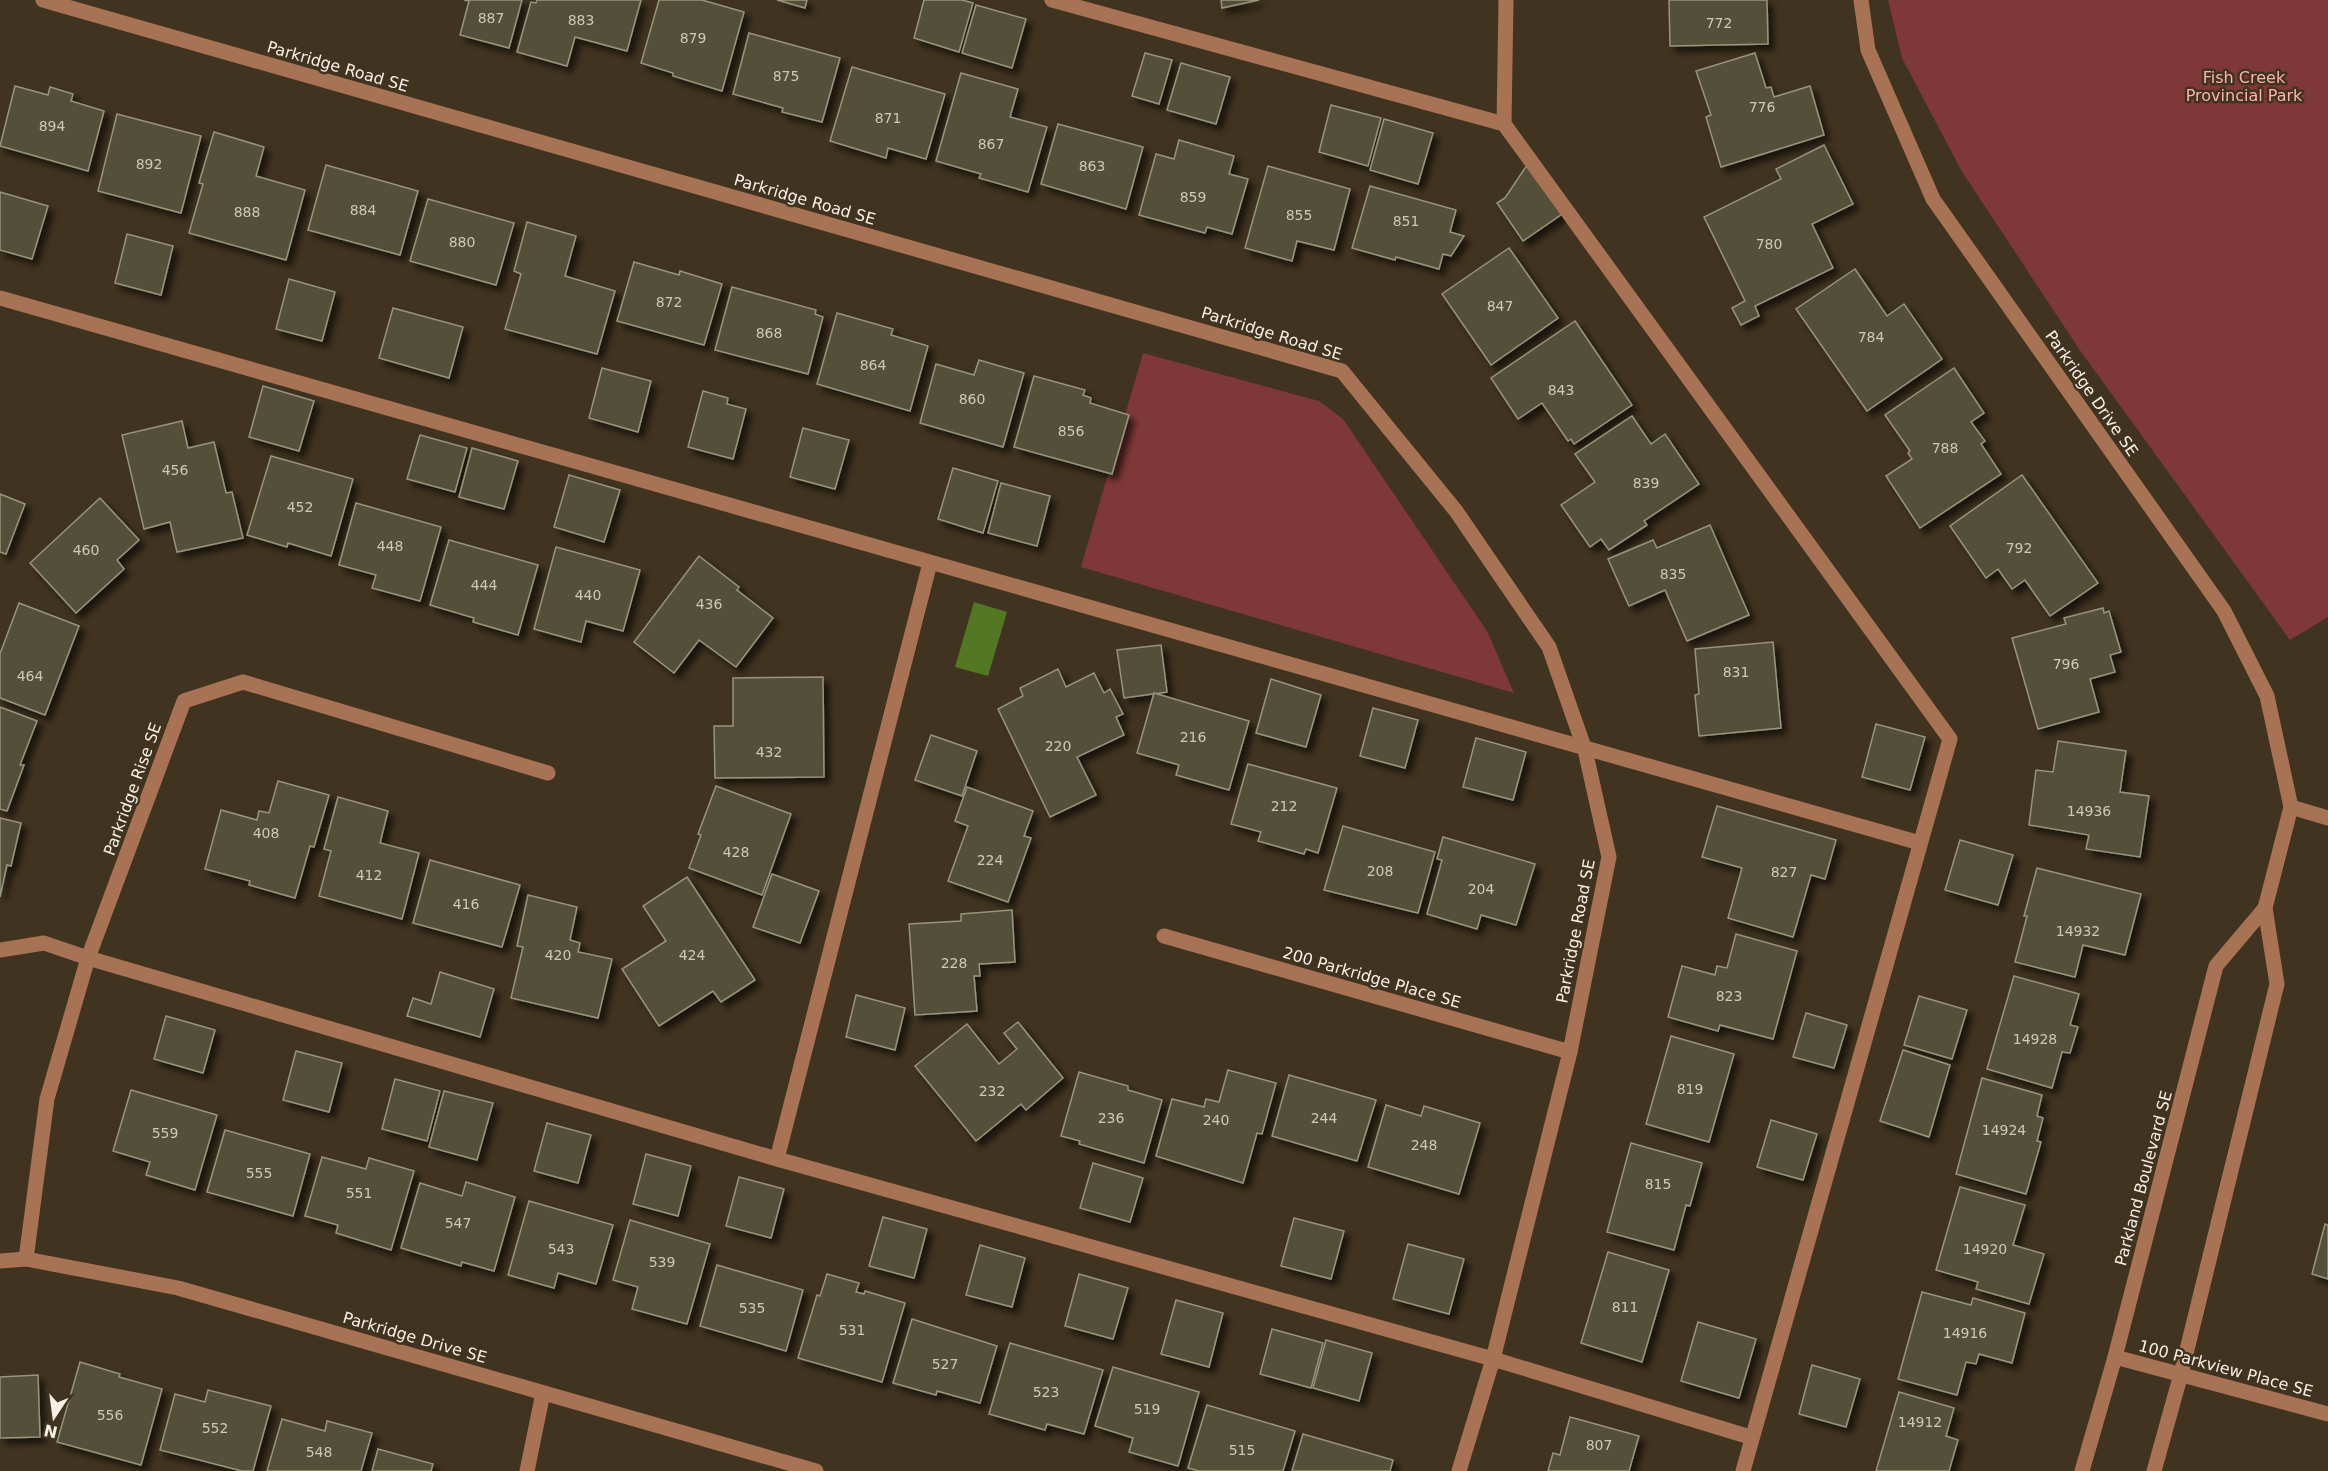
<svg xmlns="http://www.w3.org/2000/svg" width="2328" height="1471" font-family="'DejaVu Sans',sans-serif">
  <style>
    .green { fill: #7e3837 }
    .water { fill: #537824 }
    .building { fill: #525039; stroke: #96947b; stroke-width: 1.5; filter: url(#shadow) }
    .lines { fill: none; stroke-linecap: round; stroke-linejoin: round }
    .minor { stroke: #a87254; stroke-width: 15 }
    .labels { text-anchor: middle; stroke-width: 5; stroke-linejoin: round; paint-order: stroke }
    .number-label { font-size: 14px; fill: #cec8ba }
    .street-label { font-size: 16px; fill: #f8f0e5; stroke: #403320 }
    .park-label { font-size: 16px; fill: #ffb2ae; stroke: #403320 }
  </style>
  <defs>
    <filter id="shadow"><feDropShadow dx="5.5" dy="5.5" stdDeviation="3" flood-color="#0009"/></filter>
  </defs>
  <rect width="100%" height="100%" fill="#403320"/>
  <!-- green -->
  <g class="green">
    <polygon points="1888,0 2328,0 2328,617 2290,640 2079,349 1961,170 1902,58"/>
    <polygon points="1143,353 1319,401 1343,419 1487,631 1514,693 1081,567"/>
  </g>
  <!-- water -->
  <polygon class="water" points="974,602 1007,612 988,676 955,667"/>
  <!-- building -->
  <g class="building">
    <polygon points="464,0 522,0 509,48 460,35 469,1"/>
    <polygon points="537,0 641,0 627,51 575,37 567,66 517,52 531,2 536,3"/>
    <polygon points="659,0 702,0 744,12 722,91 673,76 673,73 641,63"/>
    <polygon points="777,0 807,0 805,8"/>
    <polygon points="924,0 962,0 973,3 959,52 914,38"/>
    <polygon points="1221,0 1259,0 1222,8"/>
    <polygon points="1669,0 1767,0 1768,44 1670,46"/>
    <polygon points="976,5 1026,19 1012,68 962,53"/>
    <polygon points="749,33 840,58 822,122 782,112 783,108 733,94"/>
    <polygon points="1145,53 1172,60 1159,104 1132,96"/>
    <polygon points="1755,53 1766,88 1771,87 1774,97 1810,86 1824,135 1721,167 1706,117 1711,115 1696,71"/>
    <polygon points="1181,63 1230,77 1216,124 1167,110"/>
    <polygon points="852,67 945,94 926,159 888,148 886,158 830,141"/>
    <polygon points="961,73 1018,89 1010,117 1047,127 1028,192 979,178 981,174 936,161"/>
    <polygon points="15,86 48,95 50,87 73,94 71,101 104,111 88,171 0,146"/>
    <polygon points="1331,105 1381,118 1368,166 1319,152"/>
    <polygon points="117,114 201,136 181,213 98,191"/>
    <polygon points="1384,119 1433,133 1418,184 1370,170"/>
    <polygon points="1058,124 1143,147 1126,209 1041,184"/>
    <polygon points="214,132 264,147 256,176 305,190 286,260 189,233 203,184 199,183"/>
    <polygon points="1179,140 1234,156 1229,174 1248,179 1232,234 1207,227 1205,233 1139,215 1156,154 1174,159"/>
    <polygon points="1824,145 1853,204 1812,224 1833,268 1755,306 1759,316 1741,325 1732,308 1745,301 1704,217 1781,179 1776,169"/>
    <polygon points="1532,163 1565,212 1523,241 1497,203 1505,198 1525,168"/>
    <polygon points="326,165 418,191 400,255 308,230"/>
    <polygon points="1268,166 1350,189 1334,250 1297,241 1292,261 1245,248"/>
    <polygon points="1370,186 1456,210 1450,232 1464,236 1451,256 1443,254 1439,269 1396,257 1395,260 1352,248"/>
    <polygon points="0,192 48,206 32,259 0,250"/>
    <polygon points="428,199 514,223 496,285 410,261"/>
    <polygon points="527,222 576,236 565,276 615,291 597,354 505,329 521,274 514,271"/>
    <polygon points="127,234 173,246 161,295 115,283"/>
    <polygon points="1509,248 1558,318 1491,365 1442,294"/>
    <polygon points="634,262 679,275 680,271 722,284 704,345 617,321"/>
    <polygon points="1855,269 1887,316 1904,304 1942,359 1867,411 1796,309"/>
    <polygon points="289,279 335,292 322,341 276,329"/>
    <polygon points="732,287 816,310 815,314 823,317 808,374 715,350"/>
    <polygon points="393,308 463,327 449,378 379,358"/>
    <polygon points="837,313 893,329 891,335 928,346 910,411 817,384"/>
    <polygon points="1575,321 1632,405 1574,444 1571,439 1568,441 1542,403 1518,419 1491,378"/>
    <polygon points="979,360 1024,373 1003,447 920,423 936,364 974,375"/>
    <polygon points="602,368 651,381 638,432 589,418"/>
    <polygon points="1954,368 1984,413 1971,422 1985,441 1981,444 2001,474 1920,528 1886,476 1912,459 1908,453 1910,451 1885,415"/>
    <polygon points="1034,376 1085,390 1083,395 1091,398 1090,403 1129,415 1112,474 1014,447"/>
    <polygon points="263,386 314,401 299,451 249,437"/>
    <polygon points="703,391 728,398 727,404 746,409 733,459 688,447"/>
    <polygon points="1632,416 1651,444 1665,434 1699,484 1644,521 1647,525 1609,550 1601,539 1590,547 1561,505 1595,482 1575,454"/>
    <polygon points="182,421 188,448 214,442 226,493 232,492 243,538 177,552 170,522 144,529 122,435"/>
    <polygon points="803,428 849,440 835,489 790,477"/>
    <polygon points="420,435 467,448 455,492 407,479"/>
    <polygon points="472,448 518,461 504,509 459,497"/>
    <polygon points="271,456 353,479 331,556 288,543 287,547 247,535"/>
    <polygon points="953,468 998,481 983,533 938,519"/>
    <polygon points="569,475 620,490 604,542 554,527"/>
    <polygon points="2022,475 2098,583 2050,616 2025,580 2012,589 1998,569 1986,578 1950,526"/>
    <polygon points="1001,483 1050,496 1037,546 988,533"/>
    <polygon points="0,494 25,504 6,554 0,552"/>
    <polygon points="100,498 139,540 117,560 124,569 76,613 30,563"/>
    <polygon points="356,503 441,527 420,601 372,588 376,575 339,565"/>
    <polygon points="1710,525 1749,615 1687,641 1665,590 1629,606 1608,559 1653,540 1657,548"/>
    <polygon points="449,540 538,565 518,635 473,622 474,618 430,605"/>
    <polygon points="556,547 640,570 623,631 586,621 581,642 534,629"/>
    <polygon points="699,556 739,587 737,590 773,618 736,667 699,640 674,673 634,642"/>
    <polygon points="19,603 79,626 45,715 0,698 0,654"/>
    <polygon points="2103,608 2104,613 2109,611 2121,652 2110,655 2115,672 2090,679 2099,712 2038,729 2012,638 2066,624 2064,618"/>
    <polygon points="1773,642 1781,728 1699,736 1695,695 1699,694 1695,649"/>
    <polygon points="1161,645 1167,692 1124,698 1117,650"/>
    <polygon points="1058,669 1066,687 1094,673 1104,693 1110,689 1123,714 1116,717 1124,735 1077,757 1096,795 1050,817 998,709 1023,696 1020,688"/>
    <polygon points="823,677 824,777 715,778 714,726 733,726 733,678"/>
    <polygon points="1271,679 1321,695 1306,747 1256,733"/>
    <polygon points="1154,693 1249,721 1229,790 1176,775 1179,765 1137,753"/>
    <polygon points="0,707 37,721 20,765 24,765 7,811 0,809"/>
    <polygon points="1373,708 1418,720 1405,768 1360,756"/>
    <polygon points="1876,724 1925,737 1910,790 1862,777"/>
    <polygon points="931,735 977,751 962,796 915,780"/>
    <polygon points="1476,738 1526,752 1513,800 1463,787"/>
    <polygon points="2058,741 2126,751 2120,792 2149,796 2140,857 2086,849 2089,835 2029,825 2036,770 2053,772"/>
    <polygon points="1248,764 1337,788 1318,853 1306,849 1304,854 1258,841 1261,832 1231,824"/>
    <polygon points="278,781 329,795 314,847 310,846 295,898 249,885 250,881 205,869 221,810 257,820 259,811 269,813"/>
    <polygon points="716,786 791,814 762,895 689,868 701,835 698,834"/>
    <polygon points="967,787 1033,811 1024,836 1031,838 1008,902 948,881 968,826 955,821"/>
    <polygon points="338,797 388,811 380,843 419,853 402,919 319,896 331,851 324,849"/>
    <polygon points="1717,806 1836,840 1825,879 1811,875 1793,937 1728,918 1742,868 1702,857"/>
    <polygon points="0,818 21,823 11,866 7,865 0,897"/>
    <polygon points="1343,826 1435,852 1418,913 1324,890"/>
    <polygon points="1443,837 1535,864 1516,925 1481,915 1477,929 1427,914 1442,860 1437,859"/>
    <polygon points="1960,840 2013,855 1998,905 1945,890"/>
    <polygon points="430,860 520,885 502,947 413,923"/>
    <polygon points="2037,868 2141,894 2125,955 2083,945 2075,977 2015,962 2027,916 2024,916"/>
    <polygon points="772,874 819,891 800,943 753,927"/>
    <polygon points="687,877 755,980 721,1002 713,991 659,1026 622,969 666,941 643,906"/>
    <polygon points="528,895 577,907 570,940 580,943 578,952 612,959 598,1018 511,998 523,947 517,946"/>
    <polygon points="1012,910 1015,962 979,964 980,976 974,976 977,1011 915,1015 909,924 961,921 961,914"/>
    <polygon points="1736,934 1797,951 1773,1039 1720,1025 1718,1031 1668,1017 1682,966 1715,975 1717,966 1727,968"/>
    <polygon points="440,972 494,989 480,1037 407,1016 413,998 431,1004"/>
    <polygon points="2014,976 2079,994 2070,1025 2078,1027 2070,1053 2062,1052 2052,1088 1987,1069"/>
    <polygon points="856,995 905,1008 895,1050 846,1037"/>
    <polygon points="1919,996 1967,1010 1952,1059 1904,1045"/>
    <polygon points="1806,1013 1847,1025 1834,1068 1793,1057"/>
    <polygon points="166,1016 215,1030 203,1073 154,1059"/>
    <polygon points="1018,1022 1063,1078 1026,1110 1021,1104 976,1141 915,1066 967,1024 999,1064 1017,1049 1004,1033"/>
    <polygon points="1671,1036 1734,1054 1709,1142 1646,1124"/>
    <polygon points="1903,1050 1950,1065 1929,1137 1880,1121"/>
    <polygon points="296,1051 342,1063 329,1112 283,1100"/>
    <polygon points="1228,1070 1276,1083 1262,1134 1257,1133 1243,1183 1156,1156 1172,1099 1204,1107 1206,1099 1219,1102"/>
    <polygon points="1079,1072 1128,1086 1128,1090 1162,1100 1144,1163 1079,1144 1080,1141 1061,1136"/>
    <polygon points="1289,1075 1376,1100 1357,1161 1272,1136"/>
    <polygon points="1982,1078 2042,1095 2037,1116 2043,1118 2037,1141 2041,1142 2026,1194 1956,1174"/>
    <polygon points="395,1079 440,1091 427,1141 382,1129"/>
    <polygon points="131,1090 217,1115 195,1190 146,1175 150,1162 113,1151"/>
    <polygon points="444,1091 493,1103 477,1160 429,1147"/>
    <polygon points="1386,1105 1421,1116 1424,1106 1480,1123 1459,1194 1368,1167"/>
    <polygon points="1771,1120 1817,1134 1803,1180 1757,1167"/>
    <polygon points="547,1123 591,1135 578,1183 534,1171"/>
    <polygon points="225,1130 310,1154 293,1216 207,1192"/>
    <polygon points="1631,1143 1702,1163 1690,1206 1686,1205 1674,1250 1607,1232"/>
    <polygon points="646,1154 691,1166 678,1216 633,1204"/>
    <polygon points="322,1157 366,1169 369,1158 414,1171 391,1250 336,1233 338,1225 305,1216"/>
    <polygon points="1093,1163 1143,1178 1130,1222 1080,1208"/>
    <polygon points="739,1177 784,1189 771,1238 726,1226"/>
    <polygon points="466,1182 515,1197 494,1271 462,1262 461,1266 401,1248 420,1183 462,1196"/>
    <polygon points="1960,1187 2025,1205 2013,1245 2044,1254 2029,1304 1976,1289 1978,1282 1936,1270"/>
    <polygon points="529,1201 613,1225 596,1284 558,1273 554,1288 508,1275"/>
    <polygon points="883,1217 927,1229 914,1278 869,1266"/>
    <polygon points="1294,1218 1344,1231 1331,1279 1281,1266"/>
    <polygon points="630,1220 710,1244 687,1324 632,1309 638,1287 613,1280"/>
    <polygon points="2325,1224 2328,1225 2328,1279 2312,1274"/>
    <polygon points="1408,1244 1464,1259 1449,1314 1393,1299"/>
    <polygon points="980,1245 1025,1258 1012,1307 966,1295"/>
    <polygon points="1608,1252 1669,1270 1642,1362 1581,1343"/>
    <polygon points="717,1265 803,1290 786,1351 700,1326"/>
    <polygon points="827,1274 859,1283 856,1292 864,1294 865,1291 905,1303 882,1382 798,1358 817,1295 820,1296"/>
    <polygon points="1079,1274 1128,1288 1113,1339 1065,1326"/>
    <polygon points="1922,1292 1971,1305 1973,1298 2025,1313 2012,1363 1979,1354 1976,1364 1966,1362 1957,1395 1898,1379"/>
    <polygon points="1176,1300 1223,1313 1209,1367 1161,1354"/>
    <polygon points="912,1319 997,1346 980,1403 937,1391 936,1395 893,1383"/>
    <polygon points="1698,1322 1756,1339 1739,1398 1681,1381"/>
    <polygon points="1272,1329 1323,1343 1311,1388 1260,1374"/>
    <polygon points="1326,1340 1372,1353 1359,1401 1313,1388"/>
    <polygon points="1010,1343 1103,1370 1084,1434 1047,1424 1045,1430 989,1414"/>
    <polygon points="80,1362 120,1374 119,1377 162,1389 141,1465 57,1442"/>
    <polygon points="1812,1365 1860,1379 1846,1427 1799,1414"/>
    <polygon points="1113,1367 1199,1392 1178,1466 1129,1452 1133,1438 1095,1426"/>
    <polygon points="38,1375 40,1437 0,1438 0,1377"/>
    <polygon points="208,1390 271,1406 253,1471 242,1471 160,1450 175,1394 205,1402"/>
    <polygon points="1899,1392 1954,1408 1946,1436 1958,1440 1949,1471 1876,1471"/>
    <polygon points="1207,1405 1295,1431 1283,1471 1199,1471 1188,1468"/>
    <polygon points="1570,1417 1639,1436 1629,1471 1548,1471 1553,1453 1560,1455"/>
    <polygon points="282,1419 325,1431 327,1421 372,1433 361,1471 267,1471"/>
    <polygon points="1303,1434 1393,1460 1390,1471 1292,1471"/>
    <polygon points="378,1449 433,1464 431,1471 372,1471"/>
  </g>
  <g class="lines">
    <!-- minor -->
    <g class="minor">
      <polyline points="43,0 1342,371 1456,511 1549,647 1585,750 1609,857 1570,1052 1493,1359 1459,1471"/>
      <polyline points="1052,0 1504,124 1950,739 1743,1471"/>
      <polyline points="1861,0 1868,50 1933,199 2224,611 2267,696 2291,807 2265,908 2277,984 2181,1374 2154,1471"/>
      <polyline points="1504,124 1506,0"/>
      <polyline points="0,298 1920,843"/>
      <polyline points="2291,807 2328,818"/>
      <polyline points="1164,936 1570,1052"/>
      <polyline points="0,950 44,943 88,958 777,1159 1493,1359 1750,1437"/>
      <polyline points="777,1159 930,563"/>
      <polyline points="26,1259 47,1099 88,958 184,701 243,682 548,773"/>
      <polyline points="0,1261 26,1259 178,1288 816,1471"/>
      <polyline points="2115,1357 2328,1414"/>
      <polyline points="527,1471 543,1393"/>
      <polyline points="2082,1471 2115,1357 2216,966 2265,908"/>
    </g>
  </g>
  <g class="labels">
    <!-- number labels -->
    <g class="number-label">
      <text x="491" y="23">887</text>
      <text x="581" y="25">883</text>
      <text x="1719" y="28">772</text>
      <text x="693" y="43">879</text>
      <text x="786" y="81">875</text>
      <text x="1762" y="112">776</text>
      <text x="888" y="123">871</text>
      <text x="52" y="131">894</text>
      <text x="991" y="149">867</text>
      <text x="149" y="169">892</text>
      <text x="1092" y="171">863</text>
      <text x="1193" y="202">859</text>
      <text x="363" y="215">884</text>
      <text x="247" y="217">888</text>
      <text x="1299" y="220">855</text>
      <text x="1406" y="226">851</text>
      <text x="462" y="247">880</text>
      <text x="1769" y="249">780</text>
      <text x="669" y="307">872</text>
      <text x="1500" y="311">847</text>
      <text x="769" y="338">868</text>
      <text x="1871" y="342">784</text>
      <text x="873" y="370">864</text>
      <text x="1561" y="395">843</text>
      <text x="972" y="404">860</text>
      <text x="1071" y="436">856</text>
      <text x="1945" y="453">788</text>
      <text x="175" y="475">456</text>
      <text x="1646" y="488">839</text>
      <text x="300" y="512">452</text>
      <text x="390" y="551">448</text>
      <text x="2019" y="553">792</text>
      <text x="86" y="555">460</text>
      <text x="1673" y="579">835</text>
      <text x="484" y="590">444</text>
      <text x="588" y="600">440</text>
      <text x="709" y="609">436</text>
      <text x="2066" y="669">796</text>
      <text x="1736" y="677">831</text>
      <text x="30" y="681">464</text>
      <text x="1193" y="742">216</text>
      <text x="1058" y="751">220</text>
      <text x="769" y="757">432</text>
      <text x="1284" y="811">212</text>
      <text x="2089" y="816">14936</text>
      <text x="266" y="838">408</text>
      <text x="736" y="857">428</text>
      <text x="990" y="865">224</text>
      <text x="1380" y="876">208</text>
      <text x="1784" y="877">827</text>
      <text x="369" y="880">412</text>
      <text x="1481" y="894">204</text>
      <text x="466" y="909">416</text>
      <text x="2078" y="936">14932</text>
      <text x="558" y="960">420</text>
      <text x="692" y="960">424</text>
      <text x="954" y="968">228</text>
      <text x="1729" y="1001">823</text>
      <text x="2035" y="1044">14928</text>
      <text x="1690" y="1094">819</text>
      <text x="992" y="1096">232</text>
      <text x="1111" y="1123">236</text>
      <text x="1324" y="1123">244</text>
      <text x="1216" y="1125">240</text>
      <text x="2004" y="1135">14924</text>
      <text x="165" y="1138">559</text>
      <text x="1424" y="1150">248</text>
      <text x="259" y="1178">555</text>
      <text x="1658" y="1189">815</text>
      <text x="359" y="1198">551</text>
      <text x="458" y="1228">547</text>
      <text x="561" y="1254">543</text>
      <text x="1985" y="1254">14920</text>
      <text x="662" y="1267">539</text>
      <text x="1625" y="1312">811</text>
      <text x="752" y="1313">535</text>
      <text x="852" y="1335">531</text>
      <text x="1965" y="1338">14916</text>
      <text x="945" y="1369">527</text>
      <text x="1046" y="1397">523</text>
      <text x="1147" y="1414">519</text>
      <text x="110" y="1420">556</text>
      <text x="1920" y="1427">14912</text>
      <text x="215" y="1433">552</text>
      <text x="1599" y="1450">807</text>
      <text x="1242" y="1455">515</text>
      <text x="319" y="1457">548</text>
    </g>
    <!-- street labels -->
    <g class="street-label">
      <text transform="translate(338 66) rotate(16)" y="6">Parkridge Road SE</text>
      <text transform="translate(805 199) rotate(16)" y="6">Parkridge Road SE</text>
      <text transform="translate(1272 333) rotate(17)" y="6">Parkridge Road SE</text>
      <text transform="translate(2092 393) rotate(55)" y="6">Parkridge Drive SE</text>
      <text transform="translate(132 789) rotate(-70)" y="6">Parkridge Rise SE</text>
      <text transform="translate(1575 931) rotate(-79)" y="6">Parkridge Road SE</text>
      <text transform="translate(1372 977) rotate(16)" y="6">200 Parkridge Place SE</text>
      <text transform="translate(2143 1178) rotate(-75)" y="6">Parkland Boulevard SE</text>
      <text transform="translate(415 1337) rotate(16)" y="6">Parkridge Drive SE</text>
      <text transform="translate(2226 1368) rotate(15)" y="6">100 Parkview Place SE</text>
    </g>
    <!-- park labels -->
    <g class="park-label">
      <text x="2244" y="83">Fish Creek<tspan x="2244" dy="18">Provincial Park</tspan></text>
    </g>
  </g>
  <!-- north arrow -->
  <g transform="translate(54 1417) rotate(193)" stroke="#403320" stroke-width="4.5" paint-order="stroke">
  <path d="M0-4.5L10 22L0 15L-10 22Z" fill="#f8f0e5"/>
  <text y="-9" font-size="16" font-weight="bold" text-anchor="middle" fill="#f8f0e5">N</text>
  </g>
</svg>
